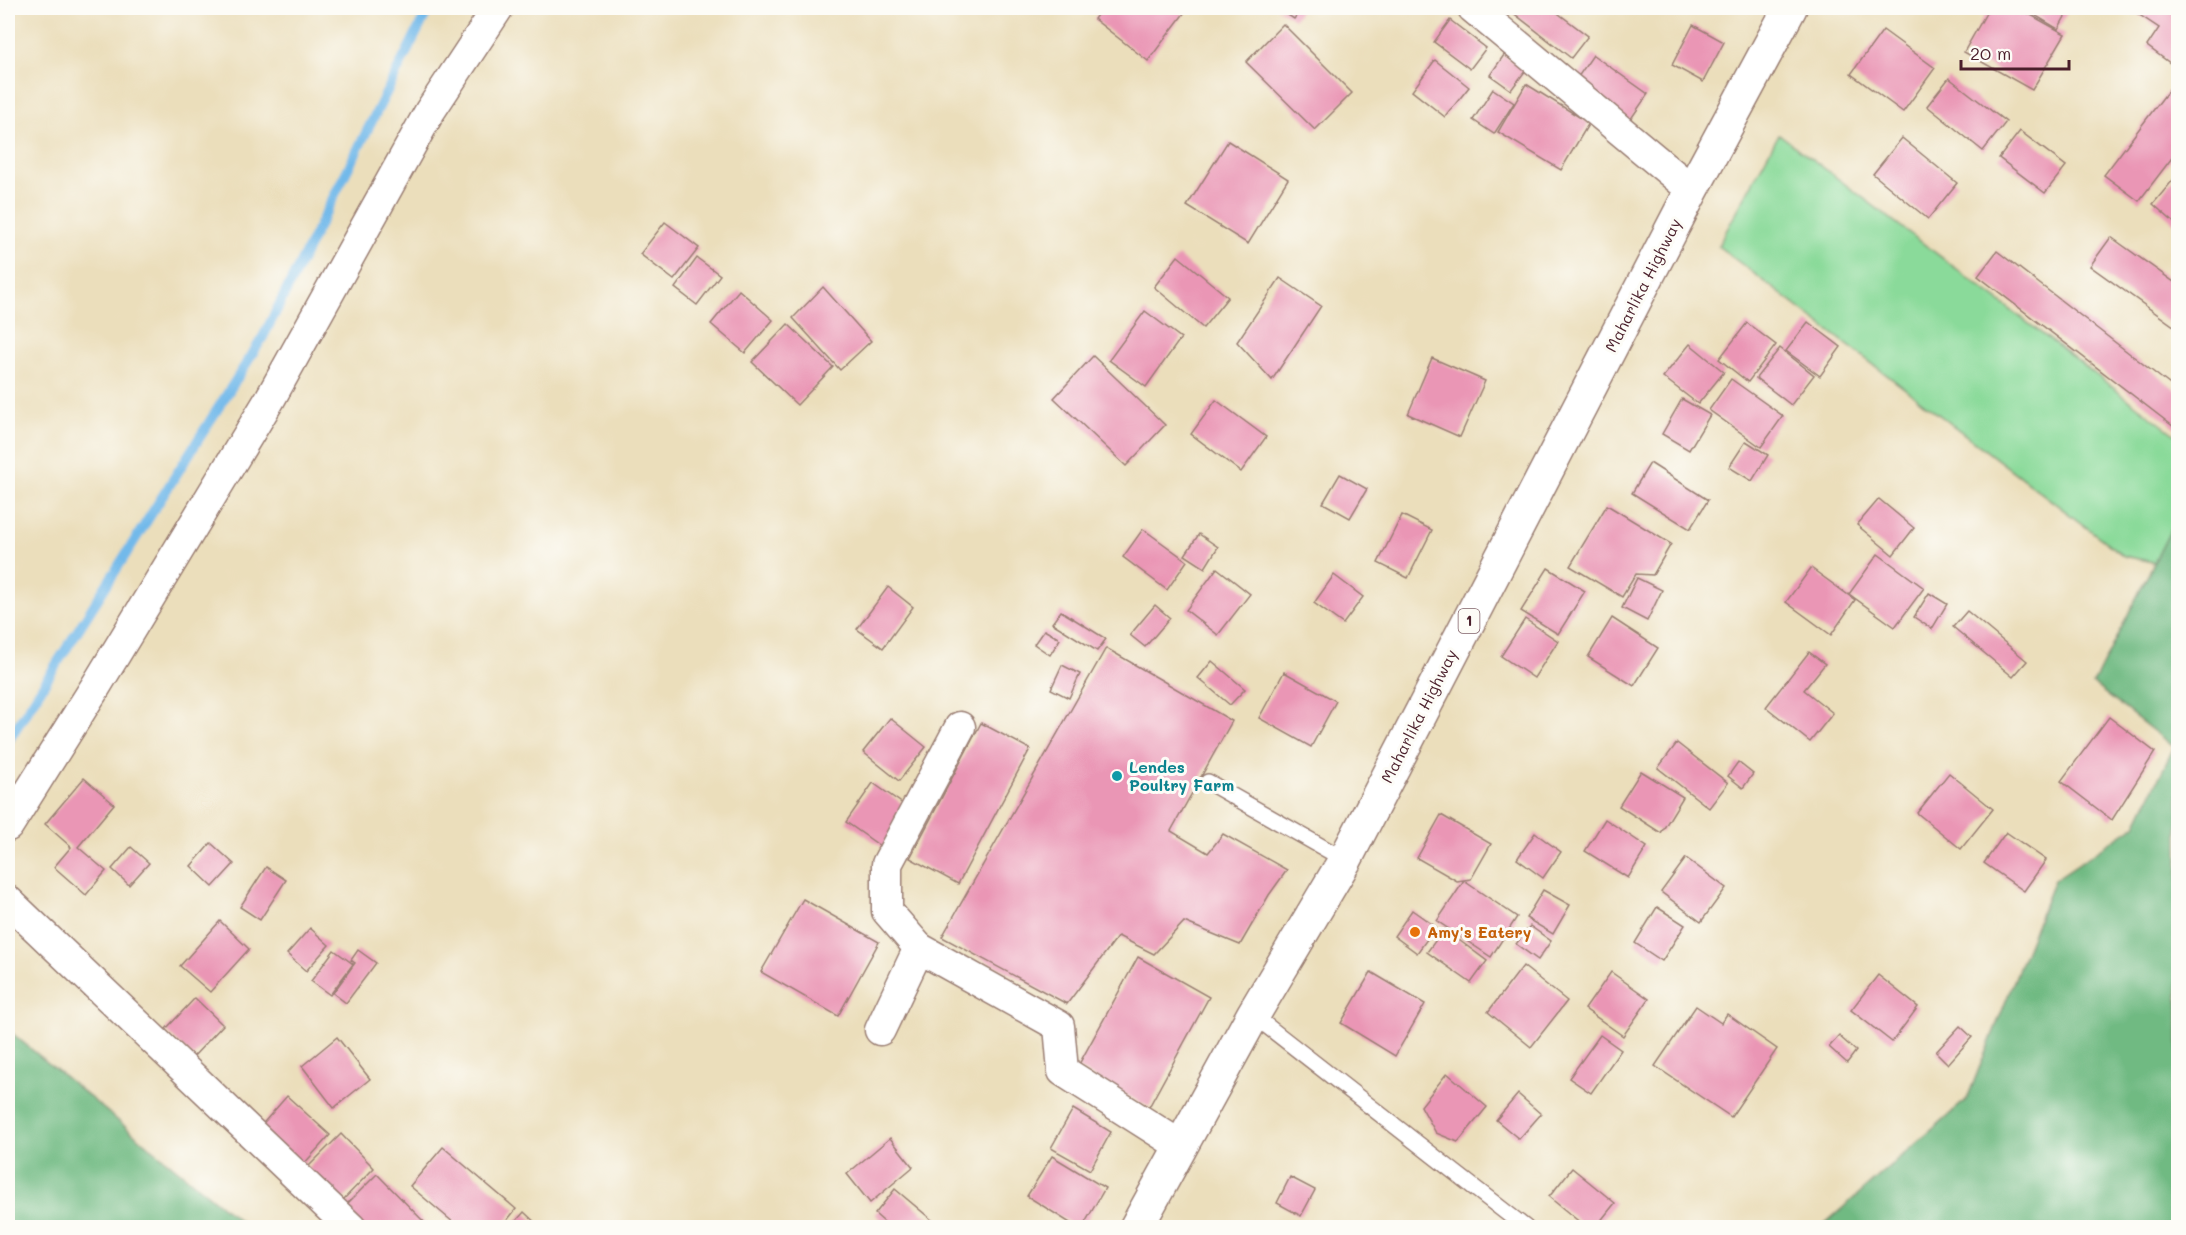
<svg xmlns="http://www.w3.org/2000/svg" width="2186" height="1235" font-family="Mali,sans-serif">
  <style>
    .green { fill: #8ada9a; stroke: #6a7c62; stroke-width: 1.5 }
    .forest { fill: #6fba82; stroke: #5c6c56; stroke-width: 1.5 }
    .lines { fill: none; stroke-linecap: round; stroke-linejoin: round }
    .stream { stroke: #72b9ea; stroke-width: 10 }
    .building { fill: #ea96b5 }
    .service-casing { stroke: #9a7e73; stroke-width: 18 }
    .minor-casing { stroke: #9a7e73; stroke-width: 33 }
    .trunk-casing { stroke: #9a7e73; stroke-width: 36 }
    .service { stroke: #fff; stroke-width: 15 }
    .minor { stroke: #fff; stroke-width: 30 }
    .trunk { stroke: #fff; stroke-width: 33 }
    .culture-dot { fill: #0f9aa8; stroke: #fdfcf7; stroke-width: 2 }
    .food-dot { fill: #e8710a; stroke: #fdfcf7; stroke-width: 2 }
    .labels { text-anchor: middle; stroke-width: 6; stroke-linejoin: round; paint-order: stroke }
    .shield { fill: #fdfcf7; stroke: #806168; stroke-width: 1.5 }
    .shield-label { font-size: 15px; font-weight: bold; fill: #4a1f2b }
    .street-label { font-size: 16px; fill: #4a1f2b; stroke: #fdfcf7 }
    .culture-label { font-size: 16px; font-weight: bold; fill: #0d838f; stroke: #fdfcf7; text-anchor: start }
    .food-label { font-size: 16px; font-weight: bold; fill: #c56008; stroke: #fdfcf7; text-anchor: start }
  </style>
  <rect width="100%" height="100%" fill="#fdfcf7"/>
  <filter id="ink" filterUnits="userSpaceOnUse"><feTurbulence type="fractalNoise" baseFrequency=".0167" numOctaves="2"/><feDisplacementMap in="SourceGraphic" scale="12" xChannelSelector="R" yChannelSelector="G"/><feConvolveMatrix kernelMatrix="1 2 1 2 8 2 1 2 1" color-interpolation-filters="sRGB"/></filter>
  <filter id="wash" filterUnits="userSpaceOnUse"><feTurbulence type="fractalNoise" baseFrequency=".008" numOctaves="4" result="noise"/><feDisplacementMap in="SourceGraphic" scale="24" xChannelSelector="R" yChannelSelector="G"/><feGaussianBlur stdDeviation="1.35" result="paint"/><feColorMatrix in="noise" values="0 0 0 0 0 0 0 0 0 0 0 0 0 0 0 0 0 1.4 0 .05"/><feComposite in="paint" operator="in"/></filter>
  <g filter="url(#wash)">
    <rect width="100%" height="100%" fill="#ebdebb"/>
    <!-- green -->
    <polygon class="green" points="1779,134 2178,437 2178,567 2124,556 1718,246"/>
    <!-- forest -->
    <g class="forest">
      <polygon points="2178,515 2178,1227 1821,1227 1967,1099 2054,880 2136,825 2174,747 2093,684"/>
      <polygon points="8,1030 247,1227 8,1227"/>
    </g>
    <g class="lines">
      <!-- stream -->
      <polyline class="stream" points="8,741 263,337 429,8"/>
    </g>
    <g id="blocks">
      <!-- building -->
      <g class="building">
        <polygon points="1102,8 1188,8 1148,61 1094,19"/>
        <polygon points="1277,8 1302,8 1294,19"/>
        <polygon points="1507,8 1551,8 1588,36 1571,58"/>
        <polygon points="1989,8 2018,8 2065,34 2032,90 1964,52"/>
        <polygon points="2023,8 2070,8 2058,29"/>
        <polygon points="2129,8 2173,8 2178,12 2178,69 2147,46 2159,28"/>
        <polygon points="1450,20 1486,48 1470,69 1434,42"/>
        <polygon points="1283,24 1352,93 1315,130 1246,62"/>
        <polygon points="1693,25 1724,42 1703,82 1672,65"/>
        <polygon points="1883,30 1935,68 1903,112 1851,74"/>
        <polygon points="1504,55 1526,70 1511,90 1490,75"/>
        <polygon points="1593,55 1648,94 1626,126 1571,87"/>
        <polygon points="1435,60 1469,87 1445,117 1412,91"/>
        <polygon points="1949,78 2006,122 1983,151 1927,106"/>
        <polygon points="2177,79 2178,150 2139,201 2104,175"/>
        <polygon points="1526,84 1589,123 1561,170 1498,132"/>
        <polygon points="1493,89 1514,103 1494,134 1473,120"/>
        <polygon points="2020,131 2066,166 2045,193 1999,158"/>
        <polygon points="1902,138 1957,183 1928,219 1873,174"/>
        <polygon points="1228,141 1288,179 1248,244 1187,206"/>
        <polygon points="2178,174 2178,223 2177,225 2153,204"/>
        <polygon points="665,222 699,248 674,280 640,254"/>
        <polygon points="2111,237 2178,285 2178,329 2090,266"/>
        <polygon points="1997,251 2178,391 2178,430 1978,276"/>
        <polygon points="1178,256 1228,297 1203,328 1154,287"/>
        <polygon points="697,258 720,275 697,305 675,288"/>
        <polygon points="1280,278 1321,306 1272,380 1237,342"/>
        <polygon points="823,287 871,341 840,370 793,318"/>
        <polygon points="739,290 773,320 745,353 711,324"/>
        <polygon points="1145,311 1181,338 1146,387 1109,360"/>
        <polygon points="1808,322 1841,347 1820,376 1786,351"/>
        <polygon points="1747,323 1776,345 1748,382 1719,359"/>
        <polygon points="788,324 833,367 797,405 752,362"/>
        <polygon points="1690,344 1724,372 1698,404 1663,377"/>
        <polygon points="1780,348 1814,375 1791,405 1756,378"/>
        <polygon points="1093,356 1165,425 1126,466 1054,398"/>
        <polygon points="1432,358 1485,381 1460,437 1408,414"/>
        <polygon points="1731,379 1783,416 1761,447 1709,410"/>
        <polygon points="1682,399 1710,415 1689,450 1662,434"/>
        <polygon points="1216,400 1266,437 1241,472 1191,434"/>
        <polygon points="1746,441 1768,455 1752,481 1729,467"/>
        <polygon points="1650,463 1708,500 1690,529 1632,493"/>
        <polygon points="1340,474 1367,489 1350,518 1323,503"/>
        <polygon points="1879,499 1914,528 1893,555 1857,525"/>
        <polygon points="1607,505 1671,544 1653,575 1636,574 1622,597 1570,566"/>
        <polygon points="1402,515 1432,530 1408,578 1378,563"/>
        <polygon points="1143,529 1187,561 1167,590 1123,557"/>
        <polygon points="1199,534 1218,547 1205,568 1185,555"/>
        <polygon points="1878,554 1924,588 1895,627 1849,594"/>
        <polygon points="1217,568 1250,594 1218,635 1186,610"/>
        <polygon points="1548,568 1585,591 1558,634 1521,611"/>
        <polygon points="1811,568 1855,600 1831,635 1786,602"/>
        <polygon points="1334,575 1363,597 1343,624 1314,603"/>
        <polygon points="1637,578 1662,590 1647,621 1622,608"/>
        <polygon points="888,587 913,607 883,648 857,629"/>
        <polygon points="1929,593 1947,604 1932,629 1914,617"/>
        <polygon points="1155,605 1170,618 1145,647 1130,635"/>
        <polygon points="1061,611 1106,639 1097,651 1052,623"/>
        <polygon points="1967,611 2027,661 2013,677 1953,627"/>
        <polygon points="1612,618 1658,648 1634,686 1588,657"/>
        <polygon points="1525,619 1558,641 1534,678 1501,656"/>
        <polygon points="1044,630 1060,639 1050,655 1034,644"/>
        <polygon points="1106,648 1232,721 1171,831 1208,853 1223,834 1287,870 1269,895 1240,945 1184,922 1154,954 1118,936 1067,1004 942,937"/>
        <polygon points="1809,652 1825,664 1804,690 1833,713 1810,742 1766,707"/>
        <polygon points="1212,661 1245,689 1230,705 1198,678"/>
        <polygon points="1062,665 1080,674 1069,698 1051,689"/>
        <polygon points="1284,672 1336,701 1311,747 1259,718"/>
        <polygon points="2109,717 2155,752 2112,820 2061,781"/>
        <polygon points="890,718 926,747 899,781 863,752"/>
        <polygon points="981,723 1030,749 958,884 910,858"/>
        <polygon points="1677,743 1728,783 1709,808 1658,768"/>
        <polygon points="1738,762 1753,774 1743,788 1728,776"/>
        <polygon points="1641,771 1683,797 1661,833 1619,806"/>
        <polygon points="1949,773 1993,809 1961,849 1917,813"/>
        <polygon points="84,778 114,804 78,847 106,871 86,895 54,867 71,847 45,824"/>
        <polygon points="873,783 910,809 883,848 846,822"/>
        <polygon points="1441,815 1491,844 1471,879 1457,881 1417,858"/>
        <polygon points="1605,819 1647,847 1628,878 1585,851"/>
        <polygon points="2006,832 2046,860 2024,891 1984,863"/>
        <polygon points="1535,833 1561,852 1543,878 1517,859"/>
        <polygon points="211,843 234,864 213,887 191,866"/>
        <polygon points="131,847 149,863 129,885 112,869"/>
        <polygon points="1686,858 1726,888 1701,922 1661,892"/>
        <polygon points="266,867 286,880 260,920 240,907"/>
        <polygon points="1464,881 1517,917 1491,957 1437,921"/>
        <polygon points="1543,890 1570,905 1553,934 1526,918"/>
        <polygon points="803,899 879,942 838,1016 761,972"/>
        <polygon points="1657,907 1685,925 1662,961 1635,943"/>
        <polygon points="1412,910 1436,927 1417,953 1394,936"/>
        <polygon points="220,921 249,949 210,992 180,966"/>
        <polygon points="1530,926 1551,941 1538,960 1516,944"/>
        <polygon points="310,928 329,945 306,971 287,954"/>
        <polygon points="1444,929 1487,961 1471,983 1427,952"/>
        <polygon points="334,950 353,964 330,995 311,981"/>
        <polygon points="358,950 376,963 346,1003 333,993 355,963 351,960"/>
        <polygon points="1138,957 1209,997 1149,1107 1077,1068"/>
        <polygon points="1523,966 1567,1001 1531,1047 1488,1012"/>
        <polygon points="1371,972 1425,1004 1395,1056 1341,1023"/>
        <polygon points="1611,972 1649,999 1623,1036 1585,1009"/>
        <polygon points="1878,975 1918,1007 1892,1042 1851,1010"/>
        <polygon points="195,998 223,1025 193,1057 165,1030"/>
        <polygon points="1696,1006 1721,1023 1727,1014 1777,1049 1731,1117 1655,1066"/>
        <polygon points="1960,1026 1972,1037 1948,1064 1936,1052"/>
        <polygon points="1600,1035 1621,1050 1591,1093 1569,1078"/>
        <polygon points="1839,1036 1856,1051 1847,1063 1829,1047"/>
        <polygon points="337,1037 370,1079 334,1108 302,1066"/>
        <polygon points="1447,1073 1487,1107 1458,1142 1436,1133 1421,1106"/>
        <polygon points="1518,1094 1541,1114 1519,1139 1496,1120"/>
        <polygon points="287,1096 330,1135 302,1166 259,1128"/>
        <polygon points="1073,1109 1111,1132 1090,1170 1051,1148"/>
        <polygon points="341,1134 374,1168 341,1202 307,1168"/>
        <polygon points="890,1138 913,1167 870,1203 847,1174"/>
        <polygon points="443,1147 516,1209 501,1228 460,1228 410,1186"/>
        <polygon points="1052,1156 1105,1188 1082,1228 1078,1228 1027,1196"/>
        <polygon points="1572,1168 1615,1203 1595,1228 1587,1228 1549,1197"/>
        <polygon points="377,1174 430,1228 356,1228 340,1211"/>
        <polygon points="1290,1177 1315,1190 1301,1216 1277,1203"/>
        <polygon points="895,1189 933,1221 928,1228 891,1228 875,1214"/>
        <polygon points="524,1212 541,1228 510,1228"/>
      </g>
    </g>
  </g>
  <g filter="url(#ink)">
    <use href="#blocks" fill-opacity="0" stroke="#9a7e73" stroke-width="1.5"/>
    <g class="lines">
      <!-- service casing -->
      <g class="service-casing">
        <g id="service">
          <polyline points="1208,782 1345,860"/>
          <polyline points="1253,1015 1526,1228"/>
        </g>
      </g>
      <!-- minor casing -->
      <g class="minor-casing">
        <g id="minor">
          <polyline points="1473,8 1692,190"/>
          <polyline points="8,826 96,686 270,399 430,111 498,8"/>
          <polyline points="8,901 351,1228"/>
          <polyline points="919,948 887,911 887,864 960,727"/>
          <polyline points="880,1030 919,948 1059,1026 1063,1071 1181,1146"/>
        </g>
      </g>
      <!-- trunk casing -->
      <g class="trunk-casing">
        <polyline id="trunk" points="1136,1228 1253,1015 1345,860 1692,190 1790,8"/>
      </g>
      <!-- service -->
      <use href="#service" class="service"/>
      <!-- minor -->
      <use href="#minor" class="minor"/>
      <!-- trunk -->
      <use href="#trunk" class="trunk"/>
    </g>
  </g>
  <!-- markers -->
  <circle class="culture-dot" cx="1117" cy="776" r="6"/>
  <circle class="food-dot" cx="1415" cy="932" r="6"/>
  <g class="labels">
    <!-- shield labels -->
    <rect class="shield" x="1458.5" y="609" width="21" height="24" rx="4.5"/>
    <g class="shield-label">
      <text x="1469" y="626">1</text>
    </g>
    <!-- street labels -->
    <g class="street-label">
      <text transform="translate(1643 285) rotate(-63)" y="6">Maharlika Highway</text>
      <text transform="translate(1419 716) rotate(-63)" y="6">Maharlika Highway</text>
    </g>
    <!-- culture labels -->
    <g class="culture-label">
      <text x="1129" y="773">Lendes<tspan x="1129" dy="18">Poultry Farm</tspan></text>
    </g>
    <!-- food labels -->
    <g class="food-label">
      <text x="1427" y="938">Amy's Eatery</text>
    </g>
  </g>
  <!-- margin -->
  <rect width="2186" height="1235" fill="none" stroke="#fdfcf7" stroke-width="30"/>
  <!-- scale -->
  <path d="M1961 60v9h108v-9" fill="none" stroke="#4a1f2b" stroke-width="3"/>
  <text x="1970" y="60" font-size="18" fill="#4a1f2b" stroke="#fdfcf7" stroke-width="4.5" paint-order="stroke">20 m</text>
</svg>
